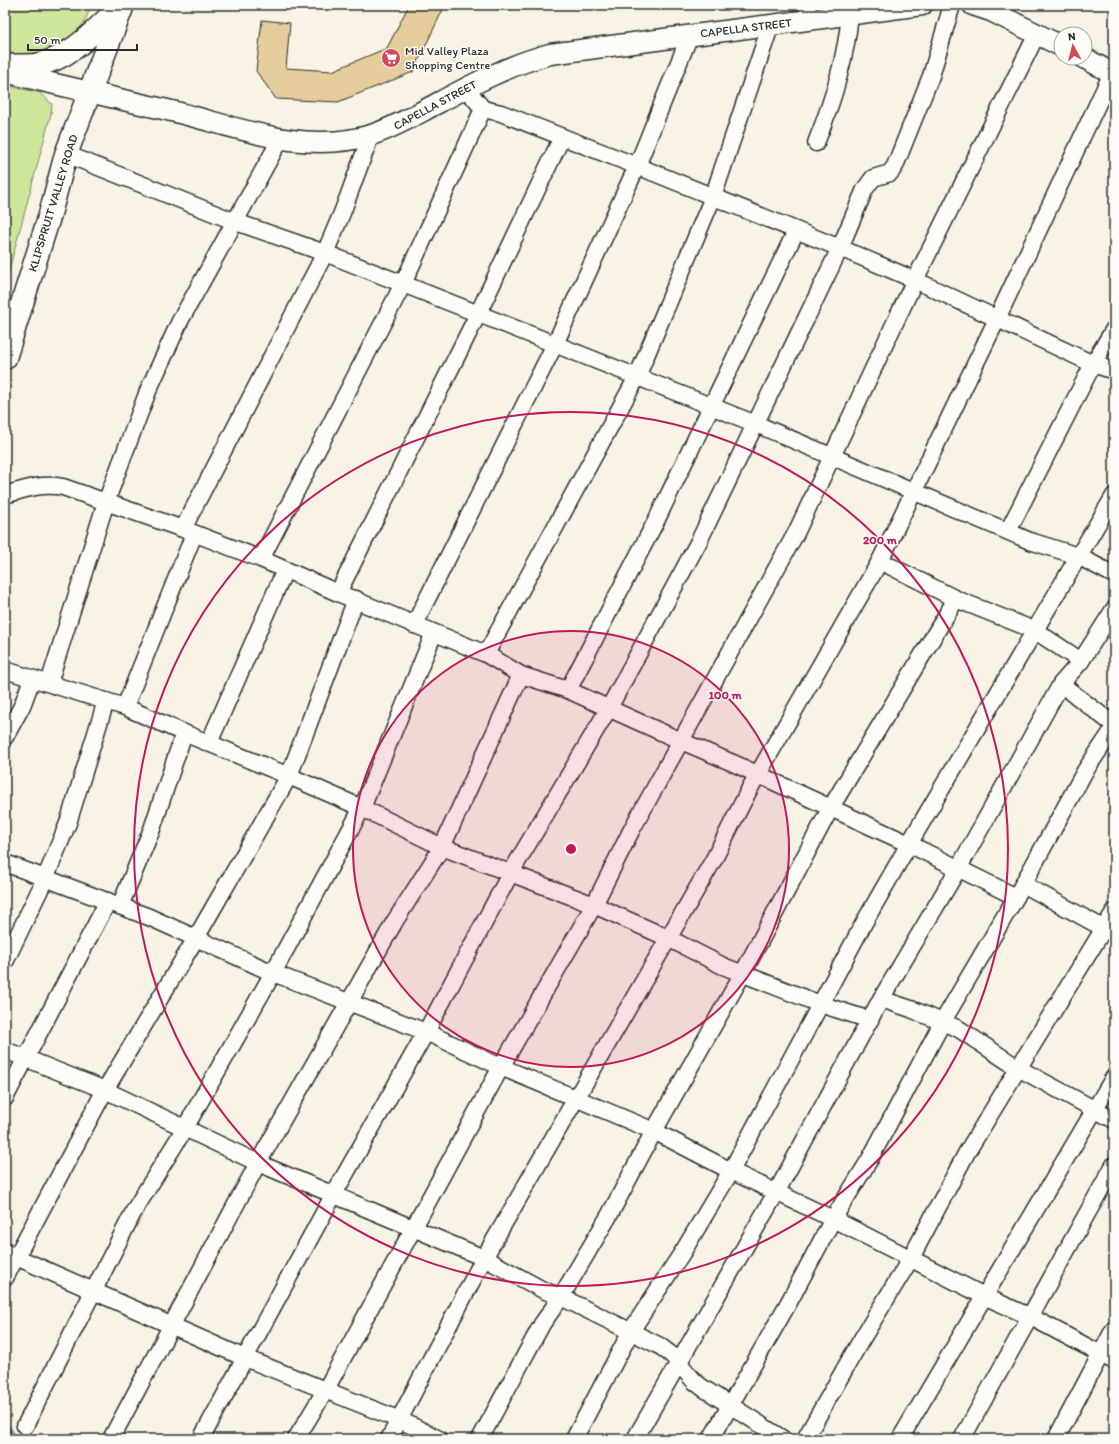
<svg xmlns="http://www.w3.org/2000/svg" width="1119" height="1444" font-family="Itim,sans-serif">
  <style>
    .green { fill: #cde69c; stroke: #7c8864 }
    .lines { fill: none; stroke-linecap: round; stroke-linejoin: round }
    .stream { stroke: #7a91a6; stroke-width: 4.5 }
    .building { fill: #e6cd9c; stroke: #2b2b2b }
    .minor-casing { stroke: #2b2b2b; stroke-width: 19 }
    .tertiary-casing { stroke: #2b2b2b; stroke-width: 23 }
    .secondary-casing { stroke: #2b2b2b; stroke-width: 25 }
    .minor { stroke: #fdfcf7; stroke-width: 16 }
    .tertiary { stroke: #fdfcf7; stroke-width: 20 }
    .secondary { stroke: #fdfcf7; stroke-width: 22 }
    .ring { fill: none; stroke: #c2185b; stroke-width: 2 }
    .labels { text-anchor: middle; stroke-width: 3; stroke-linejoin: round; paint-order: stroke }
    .street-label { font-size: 12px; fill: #2b2b2b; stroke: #fdfcf7 }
    .poi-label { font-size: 12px; fill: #2b2b2b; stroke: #fdfcf7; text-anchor: start }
    .centre { fill: #c2185b; stroke: #fdfcf7; stroke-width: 2 }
    .ring-label { font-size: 12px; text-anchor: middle; font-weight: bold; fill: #c2185b; stroke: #fdfcf7; stroke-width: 3; stroke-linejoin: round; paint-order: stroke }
  </style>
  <rect width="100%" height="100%" fill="#f8f3e5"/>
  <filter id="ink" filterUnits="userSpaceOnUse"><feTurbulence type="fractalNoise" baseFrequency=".025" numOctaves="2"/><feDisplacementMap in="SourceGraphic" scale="8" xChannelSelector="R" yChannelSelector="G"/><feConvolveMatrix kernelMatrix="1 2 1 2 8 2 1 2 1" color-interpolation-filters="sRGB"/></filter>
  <g filter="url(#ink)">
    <!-- green -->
    <g class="green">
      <polygon points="5,5 92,5 79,33 55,52 23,55 5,52"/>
      <polygon points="5,85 40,93 52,104 51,114 5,285"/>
    </g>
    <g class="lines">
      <!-- stream -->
      <polyline class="stream" points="5,1423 16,1439"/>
    </g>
    <!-- building -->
    <polygon class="building" points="409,5 445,5 413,72 338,102 276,99 256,71 262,20 290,23 286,68 332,71 387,48"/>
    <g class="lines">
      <!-- minor casing -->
      <g class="minor-casing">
        <g id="minor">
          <polyline points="807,5 809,20"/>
          <polyline points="483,109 501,113 637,166 840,248 915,280 1093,364 1114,371"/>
          <path d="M816,143c17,-42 30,-84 34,-129"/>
          <polyline points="66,154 236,222 325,253 756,424 1030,541 1078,556 1114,575"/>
          <path d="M5,495c20,-6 37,-12 58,-8l120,42 78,30 77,34 148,61 35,21 47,15 113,51 52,22 176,81 107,53"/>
          <polyline points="183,529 325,253 342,213 371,135"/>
          <polyline points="1008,531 1093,364 1114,329"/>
          <polyline points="261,559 403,284 483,109 466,88"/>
          <polyline points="880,561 956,599 1034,630 1081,661"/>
          <polyline points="338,593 478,314 562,137"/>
          <polyline points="414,625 555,344 637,166 690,35"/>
          <polyline points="486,654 637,377 713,197 771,24"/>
          <polyline points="5,670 125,707 184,733 289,776 362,808 442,847 594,905 668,938 723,966 820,1004 870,1020"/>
          <polyline points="49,683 106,502 148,391 180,321 280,140"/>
          <polyline points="1061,684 1114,725"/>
          <polyline points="568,690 657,519 796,231"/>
          <polyline points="125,707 194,534"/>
          <polyline points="5,737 22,706 32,679"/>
          <polyline points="209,743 285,570"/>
          <polyline points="5,863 149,917 273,973 426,1032 501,1067 654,1131 731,1171 833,1219 986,1297 1031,1317 1114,1361"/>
          <polyline points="1023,884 1114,934"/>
          <polyline points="120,906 152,829 184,733"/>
          <polyline points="5,962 45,879 68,823 106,701"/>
          <polyline points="881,999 911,1009 959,1029 1018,1068 1114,1120"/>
          <polyline points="5,1050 105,1090 258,1163 484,1258 543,1290 561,1297 660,1346 673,1356 694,1381 703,1388 783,1439"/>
          <polyline points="5,1098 108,901"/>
          <polyline points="5,1252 245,1358 400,1420 439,1439"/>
          <polyline points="5,1278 105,1090 196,938 289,776 356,599"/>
          <polyline points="25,1426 135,1209 185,1128 273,973 362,808 434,633"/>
          <polyline points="111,1439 258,1163 395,921 442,847 521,675"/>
          <polyline points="201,1439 334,1194 426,1032 510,874 609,708 699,541 840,248 865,189 873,178 890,173 895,166 931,76 952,5"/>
          <polyline points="296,1439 325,1391 501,1067 594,905 632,829 796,533 915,280 1037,34"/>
          <polyline points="389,1439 484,1258 714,859 750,788 880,561 997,319 1112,73"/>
          <polyline points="480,1439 542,1324 561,1297 610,1214 654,1131 743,973 830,809 956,599"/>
          <polyline points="574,1439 631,1331 684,1250 731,1171 865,921 909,844 1114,496"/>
          <polyline points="635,1439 777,1191 881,999 958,869 1061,684 1081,661 1114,609"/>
          <polyline points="711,1439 789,1302 833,1219 870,1159 943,1021 1016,897 1085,771 1114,728"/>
          <polyline points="805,1439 860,1342 911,1258 967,1152 1114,912"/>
          <polyline points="900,1439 1114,1077"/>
          <polyline points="962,1439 1114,1165"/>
          <polyline points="1056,1439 1114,1329"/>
        </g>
      </g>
      <!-- tertiary casing -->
      <g class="tertiary-casing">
        <g id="tertiary">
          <polyline points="973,5 991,11 1061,46"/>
          <polyline points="1084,58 1114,74"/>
          <path d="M5,72c57,14 114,27 171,40 64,16 128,43 195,23 23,-7 44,-20 65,-31 37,-20 73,-39 114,-50l372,-49"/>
        </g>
      </g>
      <!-- secondary casing -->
      <g class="secondary-casing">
        <g id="secondary">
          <path d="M5,66c10,-1 21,0 31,-1 35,-6 60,-36 84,-58"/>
          <polyline points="5,358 50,214 66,154 123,5"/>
        </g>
      </g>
      <!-- minor -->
      <use href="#minor" class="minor"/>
      <!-- tertiary -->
      <use href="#tertiary" class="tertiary"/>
      <!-- secondary -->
      <use href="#secondary" class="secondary"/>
    </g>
  </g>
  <!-- distance rings -->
  <circle cx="571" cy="849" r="218" fill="#c2185b" fill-opacity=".12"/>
  <g class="ring">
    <circle cx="571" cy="849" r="218"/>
    <circle cx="571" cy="849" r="437"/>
  </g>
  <!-- icons -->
  <defs>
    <g id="supermarket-disc" transform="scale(1)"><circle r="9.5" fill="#d1495b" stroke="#fdfcf7"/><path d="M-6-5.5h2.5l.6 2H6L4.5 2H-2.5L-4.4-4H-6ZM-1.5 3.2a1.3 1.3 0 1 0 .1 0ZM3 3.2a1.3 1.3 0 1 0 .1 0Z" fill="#fff"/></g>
  </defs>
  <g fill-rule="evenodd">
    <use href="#supermarket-disc" x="391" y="58"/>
  </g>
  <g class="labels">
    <!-- street labels -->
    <g class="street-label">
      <text transform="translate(746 28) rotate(-7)" y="4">CAPELLA STREET</text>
      <text transform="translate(435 105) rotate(-28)" y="4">CAPELLA STREET</text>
      <text transform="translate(53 203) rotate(-73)" y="4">KLIPSPRUIT VALLEY ROAD</text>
    </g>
    <!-- poi labels -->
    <g class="poi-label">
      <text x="405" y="55">Mid Valley Plaza<tspan x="405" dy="14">Shopping Centre</tspan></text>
    </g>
  </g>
  <circle cx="571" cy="849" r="6" class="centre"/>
  <g class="ring-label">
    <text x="880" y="544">200 m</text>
    <text x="725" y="699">100 m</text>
  </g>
  <!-- margin -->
  <rect width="1119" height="1444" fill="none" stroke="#fdfcf7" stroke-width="20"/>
  <rect x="10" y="10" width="1099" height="1424" fill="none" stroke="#2b2b2b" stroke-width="1.5" filter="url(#ink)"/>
  <!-- north arrow -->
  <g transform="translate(1073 46) rotate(353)"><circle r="19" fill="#fdfcf7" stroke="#a9a8a5"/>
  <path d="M0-3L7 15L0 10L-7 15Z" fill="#d1495b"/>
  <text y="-6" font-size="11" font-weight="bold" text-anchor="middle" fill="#2b2b2b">N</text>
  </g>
  <!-- scale -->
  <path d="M28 44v6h109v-6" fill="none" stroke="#2b2b2b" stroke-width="2"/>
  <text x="34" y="44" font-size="12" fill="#2b2b2b" stroke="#fdfcf7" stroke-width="3" paint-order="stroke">50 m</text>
</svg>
